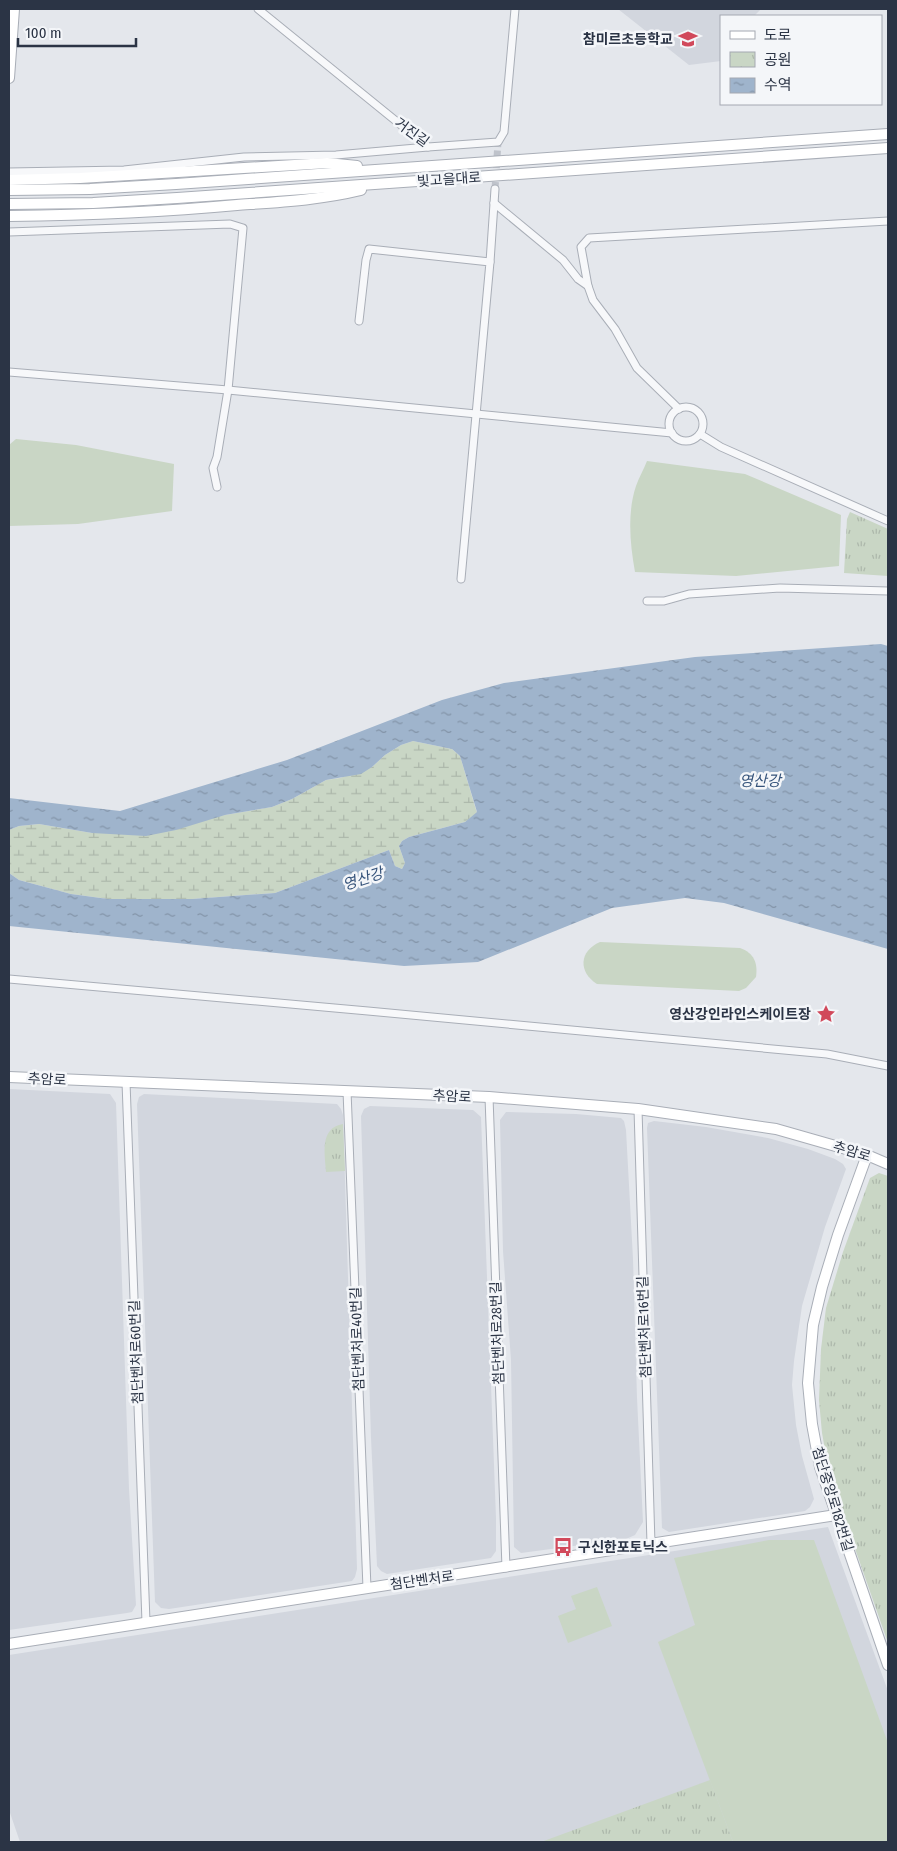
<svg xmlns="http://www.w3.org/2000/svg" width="897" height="1851" font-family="'Fira Sans Condensed','Noto Sans KR',sans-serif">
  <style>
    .built { fill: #d2d6de }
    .green { fill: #c9d6c5 }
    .wetland { fill: url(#wetland-marsh) }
    .park { fill: url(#park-tufts) }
    .water { fill: url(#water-ripples) }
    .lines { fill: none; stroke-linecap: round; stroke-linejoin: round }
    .street-tunnel { stroke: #bfc3cb; stroke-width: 7; stroke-dasharray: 7 3.5; stroke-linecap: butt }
    .street-casing { stroke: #a9aeb7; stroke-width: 9 }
    .secondary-casing { stroke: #a9aeb7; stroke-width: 12 }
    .street { stroke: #f7f8fa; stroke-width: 7 }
    .secondary { stroke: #fff; stroke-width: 10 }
    .labels { text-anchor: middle; stroke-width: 5; stroke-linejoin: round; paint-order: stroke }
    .poi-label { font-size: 14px; font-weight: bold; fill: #2b3445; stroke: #f4f6f9; text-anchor: end }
    .street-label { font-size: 14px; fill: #2b3445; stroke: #f4f6f9 }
    .water-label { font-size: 15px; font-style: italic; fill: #34527a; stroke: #f4f6f9 }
  </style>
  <defs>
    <pattern id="wetland-marsh" width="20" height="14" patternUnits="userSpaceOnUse" patternTransform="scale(1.25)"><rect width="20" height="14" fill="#c9d6c5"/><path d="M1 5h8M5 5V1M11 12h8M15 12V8" fill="none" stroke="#adb8ab"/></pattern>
    <pattern id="park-tufts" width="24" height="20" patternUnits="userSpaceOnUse" patternTransform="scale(1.25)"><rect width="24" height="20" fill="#c9d6c5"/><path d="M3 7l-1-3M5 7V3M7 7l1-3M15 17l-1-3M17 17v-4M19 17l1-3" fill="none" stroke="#adb8ab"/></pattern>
    <pattern id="water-ripples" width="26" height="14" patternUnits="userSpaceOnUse" patternTransform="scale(1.25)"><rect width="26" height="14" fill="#9fb4cc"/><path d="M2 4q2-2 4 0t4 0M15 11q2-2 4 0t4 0" fill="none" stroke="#8293a7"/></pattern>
  </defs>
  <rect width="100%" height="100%" fill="#e4e7ec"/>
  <!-- built -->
  <g class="built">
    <polygon points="618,9 761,9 754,16 721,16 721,61 689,65"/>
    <polygon points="9,1089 110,1094 116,1103 129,1489 136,1605 132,1612 127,1613 9,1630"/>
    <polygon points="144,1094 337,1104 341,1109 343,1115 357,1569 355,1577 352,1581 169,1609 161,1608 155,1602 137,1104 139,1097"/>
    <polygon points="370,1106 473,1110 481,1117 496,1518 496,1551 491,1558 387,1574 381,1571 377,1566 371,1438 361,1116 364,1109"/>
    <polygon points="506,1112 576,1114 621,1118 624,1121 626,1130 633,1259 637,1398 643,1522 635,1535 626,1539 521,1553 514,1547 511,1360 503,1251 500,1120"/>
    <polygon points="654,1121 706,1127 768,1138 808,1149 835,1159 843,1164 846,1169 825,1227 802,1306 794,1361 792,1385 796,1425 802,1456 814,1499 810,1507 805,1511 669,1532 662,1528 647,1128 648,1123"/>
    <polygon points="828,1527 888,1691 888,1842 20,1842 9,1810 9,1655"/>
  </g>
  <!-- green -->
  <g class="green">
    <polygon points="16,439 76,445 174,464 172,511 78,524 9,526 9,445"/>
    <path d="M647,461l98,13 96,41 -2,51 -103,10 -101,-4c-5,-28 -8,-59 1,-86 3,-9 8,-17 11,-25z"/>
    <path d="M600,942l140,6c14,5 18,15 16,29l-10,11 -7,3 -142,-7c-19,-12 -18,-33 3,-42z"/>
    <polygon points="769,1540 814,1540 888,1743 888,1842 733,1842 658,1642 695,1625 674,1558"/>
    <polygon points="597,1587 612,1626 568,1643 558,1616 576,1609 571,1596"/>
  </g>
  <!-- wetland -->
  <polygon class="wetland" points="413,741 452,749 460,756 477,813 465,822 409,837 402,841 399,846 405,863 402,869 395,866 389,850 275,893 192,899 108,899 71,894 19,880 9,873 9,830 19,826 39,824 92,833 225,815 272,807 292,799 326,780 340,778 372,767 385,755 401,745"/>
  <!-- park -->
  <g class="park">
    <polygon points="850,512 888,529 888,576 844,573 847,519"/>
    <path d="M343,1124l2,47 -19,1c-1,-18 -7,-44 17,-48z"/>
    <polygon points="879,1173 888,1176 888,1643 830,1477 822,1433 819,1400 821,1349 826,1308 843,1252 870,1178"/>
    <polygon points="710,1780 733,1842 541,1842"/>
  </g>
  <!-- water -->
  <polygon class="water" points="881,644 888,646 888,949 724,903 685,898 612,908 478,962 404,966 9,926 9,873 19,880 71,894 108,899 192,899 275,893 389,850 395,866 402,869 405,863 399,846 402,841 409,837 465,822 477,812 460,756 452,749 413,741 401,745 385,755 372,767 361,774 326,780 292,799 272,807 225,815 176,830 146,836 92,833 39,824 19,826 9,830 9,798 120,811 287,760 442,700 504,683 695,657"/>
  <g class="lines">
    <!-- street-tunnel -->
    <polyline class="street-tunnel" points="495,189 498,142"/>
    <!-- street casing -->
    <g class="street-casing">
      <g id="street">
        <polyline points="258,9 428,147 498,142 504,132 515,9"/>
        <polyline points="9,172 124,170 244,157 336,155 428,147"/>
        <polyline points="494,203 563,260 578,279 588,286 593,300 615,329 637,368 679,409"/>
        <polyline points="9,232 230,224 243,228 228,390 217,457 213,468 217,487"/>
        <polyline points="490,262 495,189"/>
        <polyline points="588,286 581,247 589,238 888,221"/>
        <polyline points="359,321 366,260 369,249 490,262 461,579"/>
        <polyline points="9,372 228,390 672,433"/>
        <circle cx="686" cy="424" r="17"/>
        <polyline points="700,434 721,447 888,521"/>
        <polyline points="647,601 664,601 689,594 780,588 888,591"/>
        <polyline points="9,979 368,1011 827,1054 888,1066"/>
        <polyline points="126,1082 146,1622"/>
        <polyline points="347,1091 367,1588"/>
        <polyline points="489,1097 506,1568"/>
        <polyline points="638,1109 651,1544"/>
      </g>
    </g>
    <!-- secondary casing -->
    <g class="secondary-casing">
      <g id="secondary">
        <polyline points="9,78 14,9"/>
        <polyline points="9,180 80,178 327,163 357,166"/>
        <polyline points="9,190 90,189 176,184 888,134"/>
        <polyline points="9,204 93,203 177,198 888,148"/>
        <path d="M9,216c76,-1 152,-4 228,-11 42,-3 83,-5 124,-15"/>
        <polyline points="9,1077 489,1097 638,1109 776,1129 867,1155 888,1164"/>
        <polyline points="867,1155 838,1235 822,1287 813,1325 808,1383 812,1424 820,1467 888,1665"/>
        <polyline points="9,1644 836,1515"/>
      </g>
    </g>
    <!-- street -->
    <use href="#street" class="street"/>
    <!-- secondary -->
    <use href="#secondary" class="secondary"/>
  </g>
  <!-- icons -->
  <defs>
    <g id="school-bare" transform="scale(1.5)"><path d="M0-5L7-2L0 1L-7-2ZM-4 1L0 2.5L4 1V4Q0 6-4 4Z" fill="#d1495b" stroke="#f4f6f9" stroke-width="2.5" paint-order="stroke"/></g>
    <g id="sight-bare" transform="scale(1.5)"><path d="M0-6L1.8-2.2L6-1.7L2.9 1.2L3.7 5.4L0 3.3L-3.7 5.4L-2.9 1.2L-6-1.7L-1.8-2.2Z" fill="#d1495b" stroke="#f4f6f9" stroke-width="2.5" paint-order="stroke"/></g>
    <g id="bus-bare" transform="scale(1.5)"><path d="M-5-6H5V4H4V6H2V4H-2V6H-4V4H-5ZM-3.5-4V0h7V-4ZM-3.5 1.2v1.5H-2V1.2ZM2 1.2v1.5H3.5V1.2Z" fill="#d1495b" stroke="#f4f6f9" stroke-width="2.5" paint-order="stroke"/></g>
  </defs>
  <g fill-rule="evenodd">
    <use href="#school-bare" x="688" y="39"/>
    <use href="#sight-bare" x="826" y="1014"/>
    <use href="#bus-bare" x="563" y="1547"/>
  </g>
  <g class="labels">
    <!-- poi labels -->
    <g class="poi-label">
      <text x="673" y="44">참미르초등학교</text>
      <text x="811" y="1019">영산강인라인스케이트장</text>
      <text x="578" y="1552" text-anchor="start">구신한포토닉스</text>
    </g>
    <!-- street labels -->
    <g class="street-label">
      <text transform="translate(412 132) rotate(36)" y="5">거진길</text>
      <text transform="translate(449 179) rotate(-4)" y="5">빛고을대로</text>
      <text transform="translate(47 1079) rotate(3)" y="5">추암로</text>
      <text transform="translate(452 1096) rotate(3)" y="5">추암로</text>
      <text transform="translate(852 1151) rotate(17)" y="5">추암로</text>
      <text transform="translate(644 1327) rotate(-92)" y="5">첨단벤처로16번길</text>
      <text transform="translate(497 1333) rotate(-92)" y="5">첨단벤처로28번길</text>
      <text transform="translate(357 1339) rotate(-92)" y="5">첨단벤처로40번길</text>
      <text transform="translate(136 1352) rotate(-92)" y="5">첨단벤처로60번길</text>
      <text transform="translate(833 1499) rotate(73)" y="5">첨단중앙로182번길</text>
      <text transform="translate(422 1580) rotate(-8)" y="5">첨단벤처로</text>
    </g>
    <!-- water labels -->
    <g class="water-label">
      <text x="760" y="786">영산강</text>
      <text transform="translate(363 879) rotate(-18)" y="5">영산강</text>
    </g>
  </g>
  <!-- border -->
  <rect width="897" height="1851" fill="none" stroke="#2b3445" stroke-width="20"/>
  <!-- legend -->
  <rect x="720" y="15" width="162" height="90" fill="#f4f6f9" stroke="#a4a8b1"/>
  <rect x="730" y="31" width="25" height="8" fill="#ffffff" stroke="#a4a8b1"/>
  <text x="764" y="40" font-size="15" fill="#2b3445">도로</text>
  <rect x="730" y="52" width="25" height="15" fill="url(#park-tufts)" stroke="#a4a8b1"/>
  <text x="764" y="65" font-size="15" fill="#2b3445">공원</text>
  <rect x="730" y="78" width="25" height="15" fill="url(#water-ripples)" stroke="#a4a8b1"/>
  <text x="764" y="90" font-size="15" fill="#2b3445">수역</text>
  <!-- scale -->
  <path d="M18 38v8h118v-8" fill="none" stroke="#2b3445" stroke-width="2.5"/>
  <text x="25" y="38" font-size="15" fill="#2b3445" stroke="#f4f6f9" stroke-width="4" paint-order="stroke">100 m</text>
</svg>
